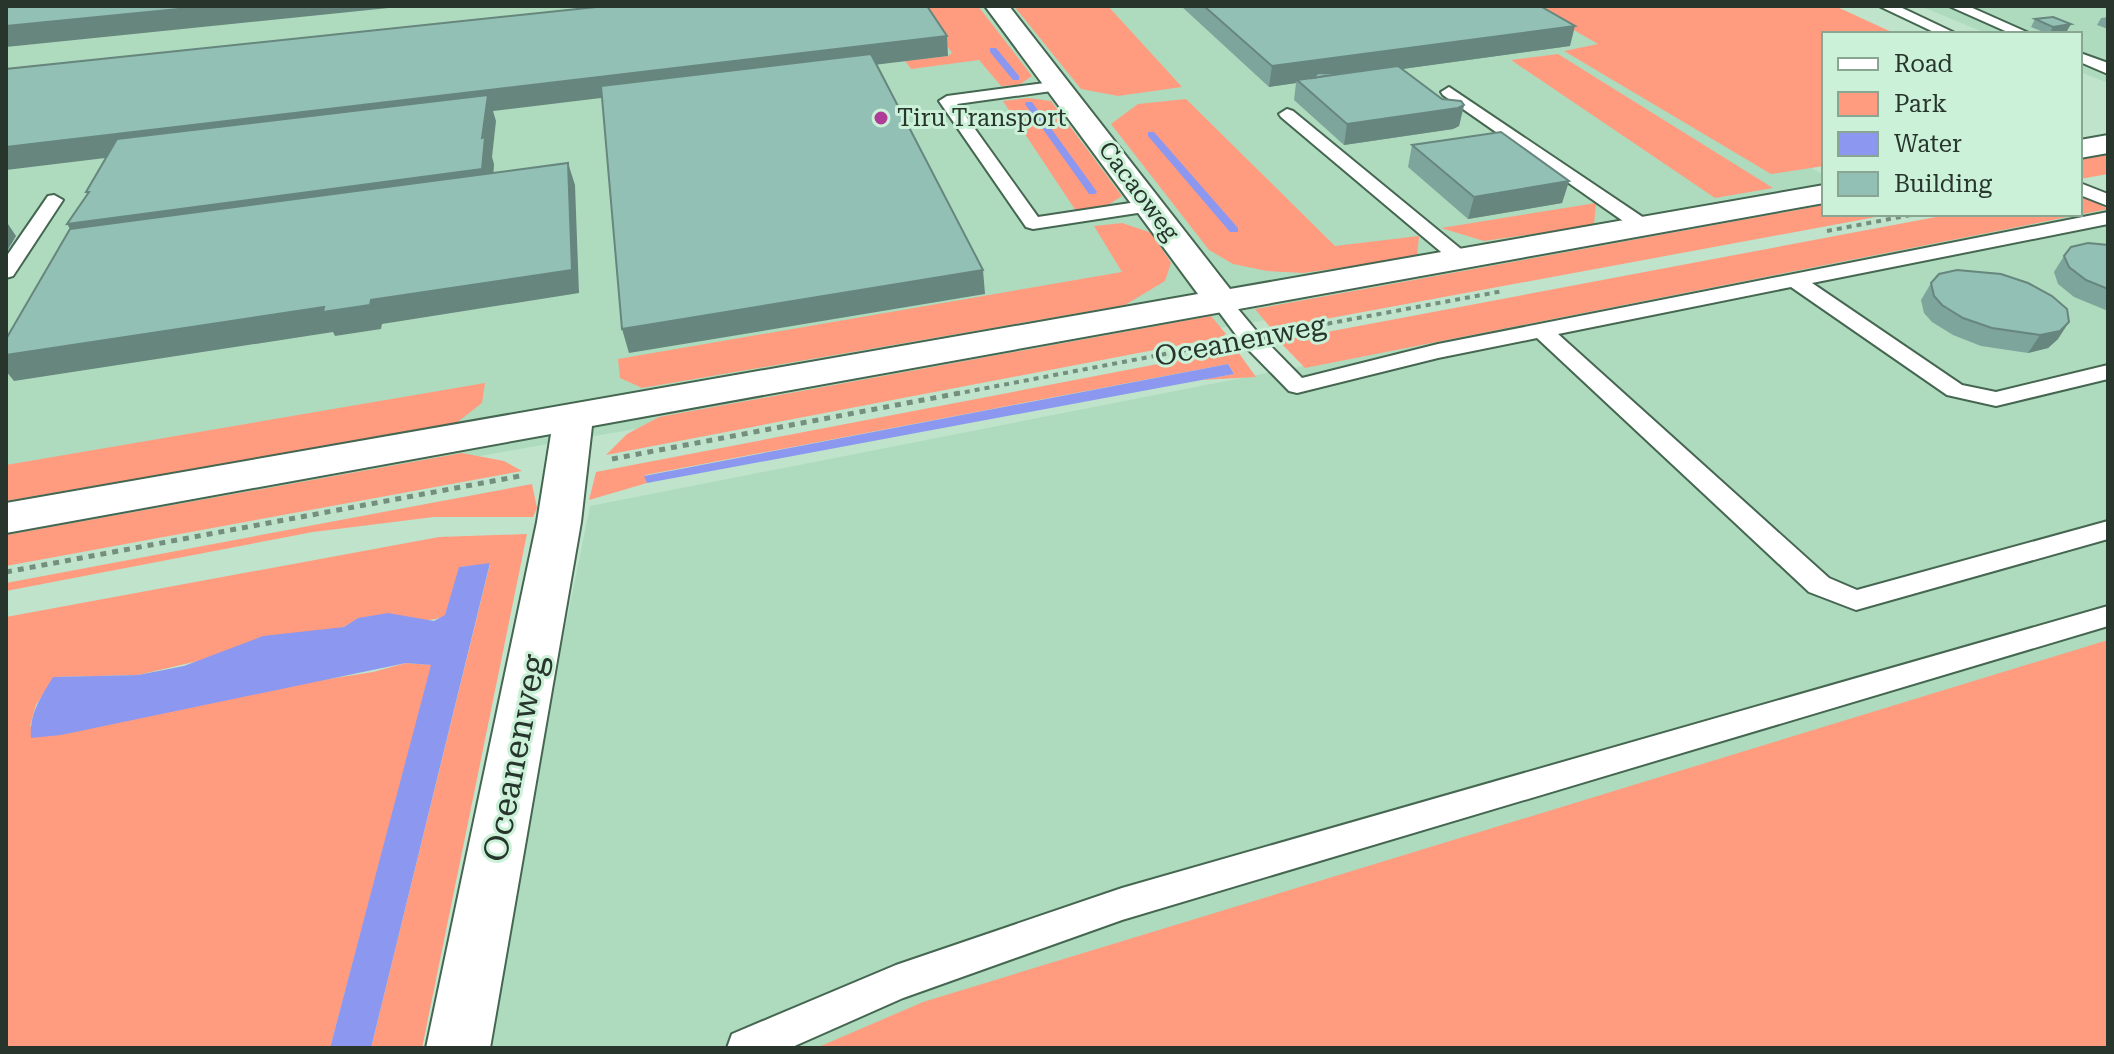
<svg xmlns="http://www.w3.org/2000/svg" width="2114" height="1054" font-family="'Roboto Serif',serif">
  <style>
    .built { fill: #aedbbe }
    .green { fill: #ff9c80 }
    .water { fill: #8c98f0 }
    .lines { fill: none; stroke-linecap: round; stroke-linejoin: round }
    .stream { fill: #8c98f0; fill-rule: evenodd }
    .service-casing { stroke: #456651; stroke-width: 4 }
    .minor-casing { stroke: #456651; stroke-width: 4 }
    .path-far1 { stroke: #758f7e; stroke-width: 4; stroke-dasharray: 5 5; stroke-linecap: butt }
    .path { stroke: #758f7e; stroke-width: 5; stroke-dasharray: 6 6; stroke-linecap: butt }
    .service { fill: #fff; fill-rule: evenodd }
    .minor { fill: #fff; fill-rule: evenodd }
    .wall { fill: #7ea59b }
    .shaded-wall { fill: #67867e }
    .building { fill: #93c0b4; stroke: #67867e; stroke-width: 2 }
    .poi-dot { fill: #af3d98; stroke: #cbf1d8; stroke-width: 3 }
    .labels { text-anchor: middle; stroke-width: 6; stroke-linejoin: round; paint-order: stroke }
    .far-poi-label { font-size: 24px; fill: #27352c; stroke: #cbf1d8; text-anchor: start }
    .far-street-label { font-size: 24px; fill: #27352c; stroke: #cbf1d8 }
    .street-label { font-size: 28px; fill: #27352c; stroke: #cbf1d8 }
    .near-street-label { font-size: 34px; fill: #27352c; stroke: #cbf1d8 }
  </style>
  <rect width="100%" height="100%" fill="#bfe4cb"/>
  <!-- built -->
  <g class="built">
    <polygon points="6,6 1533,6 1824,175 1824,214 1878,214 6,538"/>
    <polygon points="1920,6 2108,6 2108,83 2080,72 2080,34 1988,34"/>
    <polygon points="2108,208 2108,1048 480,1048 590,506"/>
  </g>
  <!-- green -->
  <g class="green">
    <polygon points="920,6 978,6 1032,76 1019,85 1001,86 979,60 911,69 905,61 948,56 952,53"/>
    <polygon points="1014,6 1108,6 1182,87 1118,96 1081,89"/>
    <polygon points="1532,6 1835,6 1896,34 1824,34 1824,166 1771,174 1564,51 1598,44"/>
    <polygon points="1558,54 1773,188 1715,198 1511,60"/>
    <polygon points="1028,98 1051,101 1122,196 1105,207 1076,211 1003,101"/>
    <polygon points="1186,99 1335,246 1419,236 1417,257 1303,273 1267,271 1233,264 1209,250 1111,124 1138,104"/>
    <polygon points="2108,154 2108,174 2080,179 2080,159"/>
    <polygon points="2080,194 2108,209 1305,368 1279,341 1952,214 2080,214"/>
    <polygon points="1596,203 1594,225 1484,241 1441,228"/>
    <polygon points="1824,205 1824,214 1892,214 1293,325 1270,327 1255,309"/>
    <polygon points="1122,223 1152,233 1171,263 1165,281 1125,305 642,388 620,378 618,359 1122,272 1094,226"/>
    <polygon points="1211,316 1226,334 1222,337 606,455 627,434 659,417"/>
    <polygon points="1236,349 1256,377 1201,380 1234,374 1228,364 645,475 647,483 589,500 596,472"/>
    <polygon points="485,383 482,403 455,424 6,501 6,465"/>
    <polygon points="462,453 504,461 522,471 6,566 6,535"/>
    <polygon points="532,484 537,508 533,517 434,517 313,532 6,591 6,583"/>
    <path d="M527,534l-105,514h-51l119,-484 -30,3 -15,49c-30,14 -58,-16 -101,11l-206,48 -84,2 -18,28 -6,21 343,-54 33,-9 26,2 -102,383h-324v-431l433,-80z"/>
    <polygon points="2108,640 2108,1048 816,1048 923,1002"/>
  </g>
  <!-- water -->
  <g class="water">
    <polygon points="1228,364 1234,374 647,483 644,476"/>
    <path d="M490,563l-119,485h-41l101,-383 -25,-2 -345,72 -30,3c-2,-24 10,-41 22,-61l85,-2 46,-9 79,-30 81,-9 14,-9 30,-5 46,8 11,-6 14,-48z"/>
  </g>
  <g class="lines">
    <!-- stream -->
    <g class="stream">
      <polygon points="990,48 996,48 1019,76 1019,80 1013,80 990,52"/>
      <polygon points="1026,102 1032,102 1097,192 1095,194 1089,194 1025,104"/>
      <polygon points="1148,132 1154,132 1238,228 1238,232 1230,232 1148,136"/>
    </g>
    <!-- service casing -->
    <g class="service-casing">
      <g id="service">
        <polygon points="1879,6 1898,6 1957,34 1938,34"/>
        <polygon points="1949,6 1968,6 2031,34 2012,34"/>
        <polygon points="2080,53 2108,63 2108,74 2080,62"/>
        <polygon points="1060,81 1066,83 1066,89 957,104 1038,217 1150,200 1157,202 1159,206 1157,210 1033,229 1026,227 939,101 947,96"/>
        <polygon points="1449,87 1650,222 1652,226 1650,230 1636,230 1443,95 1441,92"/>
        <polygon points="1287,109 1293,111 1467,254 1470,258 1467,262 1453,262 1281,117 1279,114"/>
        <polygon points="2080,183 2108,194 2108,206 2080,195"/>
        <polygon points="54,195 63,200 13,276 6,278 6,257 48,196"/>
        <polygon points="2108,212 2108,224 1812,283 1962,385 1996,392 2108,365 2108,379 1996,406 1947,395 1791,287 1558,334 1829,578 1857,590 2108,521 2108,539 1856,610 1809,592 1537,338 1438,358 1297,393 1289,391 1242,343 1211,301 1214,297 1228,297 1258,333 1302,378 1438,344"/>
        <polygon points="2108,606 2108,626 1122,920 903,998 790,1048 727,1048 732,1034 896,965 1122,888"/>
      </g>
    </g>
    <!-- minor casing -->
    <g class="minor-casing">
      <g id="minor">
        <polygon points="985,6 1009,6 1230,289 1824,185 1824,203 592,426 581,522 490,1048 426,1048 537,522 551,434 6,533 6,503 1198,294"/>
        <polygon points="2108,135 2108,153 2080,158 2080,140"/>
      </g>
    </g>
    <!-- path-far1 -->
    <g class="path-far1">
      <polyline points="1827,231 1916,214"/>
      <polyline points="1288,331 1503,291"/>
      <polyline points="955,394 1212,345"/>
    </g>
    <!-- path -->
    <g class="path">
      <polyline points="612,459 965,392"/>
      <polyline points="6,572 520,476"/>
    </g>
    <!-- service -->
    <use href="#service" class="service"/>
    <!-- minor -->
    <use href="#minor" class="minor"/>
  </g>
  <!-- wall -->
  <g class="wall">
    <polygon points="1181,6 1540,6 1570,46 1402,69 1442,99 1464,105 1459,126 1453,129 1344,145 1294,100 1296,83 1269,87"/>
    <polygon points="2108,17 2108,29 2097,25 2101,18"/>
    <polygon points="2035,19 2067,31 2049,34 2031,27"/>
    <polygon points="1412,145 1569,181 1562,203 1468,219 1408,167"/>
    <polygon points="2108,245 2108,311 2074,297 2058,284 2054,272 2064,256"/>
    <polygon points="1931,283 2058,339 2048,348 2028,353 1981,346 1953,335 1932,322 1924,313 1921,300"/>
  </g>
  <!-- shaded-wall -->
  <g class="shaded-wall">
    <polygon points="209,6 408,6 6,47 6,26"/>
    <polygon points="2071,24 2067,31 2049,34 2053,27"/>
    <polygon points="1575,26 1570,46 1315,81 1297,80 1296,83 1269,87 1272,66"/>
    <polygon points="947,36 948,56 493,111 496,121 492,157 494,164 492,196 85,252 67,224 102,219 86,192 482,138 485,112 6,170 6,147"/>
    <polygon points="1464,105 1459,126 1453,129 1344,145 1347,124"/>
    <polygon points="568,163 575,185 579,293 382,324 381,329 335,336 333,332 14,381 6,371 6,355"/>
    <polygon points="1569,181 1562,203 1468,219 1474,197"/>
    <polygon points="6,221 16,236 6,253"/>
    <polygon points="983,270 985,294 629,353 622,329"/>
    <polygon points="2069,322 2058,339 2048,348 2028,353 2040,335"/>
  </g>
  <!-- building -->
  <g class="building">
    <polygon points="6,6 209,6 6,26"/>
    <polygon points="606,6 927,6 947,36 6,147 6,69"/>
    <polygon points="1204,6 1540,6 1575,26 1272,66"/>
    <polygon points="2053,17 2071,24 2053,27 2035,19"/>
    <polygon points="871,54 983,270 622,329 601,86"/>
    <polygon points="1398,66 1442,99 1461,101 1464,105 1458,108 1347,124 1297,80"/>
    <polygon points="1318,73 1335,74 1336,74 1313,78"/>
    <polygon points="488,95 482,138 485,137 482,169 67,224 89,192 86,192 117,139"/>
    <polygon points="1501,132 1569,181 1474,197 1412,145"/>
    <polygon points="568,163 572,270 371,300 370,305 323,312 324,307 6,355 6,339 70,229"/>
    <polygon points="2088,243 2108,245 2108,289 2086,280 2069,267 2064,256 2071,247"/>
    <polygon points="1957,270 2001,274 2028,283 2052,296 2067,309 2069,322 2060,331 2040,335 1992,328 1963,318 1942,305 1934,296 1931,283 1939,274"/>
  </g>
  <!-- markers -->
  <circle class="poi-dot" cx="881" cy="118" r="8"/>
  <g class="labels">
    <!-- far-poi labels -->
    <g class="far-poi-label">
      <text x="897" y="126">Tiru Transport</text>
    </g>
    <!-- far-street labels -->
    <g class="far-street-label">
      <text transform="translate(1139 191) rotate(53)" y="8">Cacaoweg</text>
    </g>
    <!-- street labels -->
    <g class="street-label">
      <text transform="translate(1240 340) rotate(-11)" y="10">Oceanenweg</text>
    </g>
    <!-- near-street labels -->
    <g class="near-street-label">
      <text transform="translate(514 758) rotate(-79)" y="12">Oceanenweg</text>
    </g>
  </g>
  <!-- border -->
  <rect width="2114" height="1054" fill="none" stroke="#27352c" stroke-width="16"/>
  <!-- legend -->
  <rect x="1822" y="32" width="260" height="184" fill="#cbf1d8" stroke="#89a693" stroke-width="2"/>
  <rect x="1838" y="58" width="40" height="12" fill="#ffffff" stroke="#89a693" stroke-width="2"/>
  <text x="1894" y="72" font-size="24" fill="#27352c">Road</text>
  <rect x="1838" y="92" width="40" height="24" fill="#ff9c80" stroke="#89a693" stroke-width="2"/>
  <text x="1894" y="112" font-size="24" fill="#27352c">Park</text>
  <rect x="1838" y="132" width="40" height="24" fill="#8c98f0" stroke="#89a693" stroke-width="2"/>
  <text x="1894" y="152" font-size="24" fill="#27352c">Water</text>
  <rect x="1838" y="172" width="40" height="24" fill="#93c0b4" stroke="#89a693" stroke-width="2"/>
  <text x="1894" y="192" font-size="24" fill="#27352c">Building</text>
</svg>
